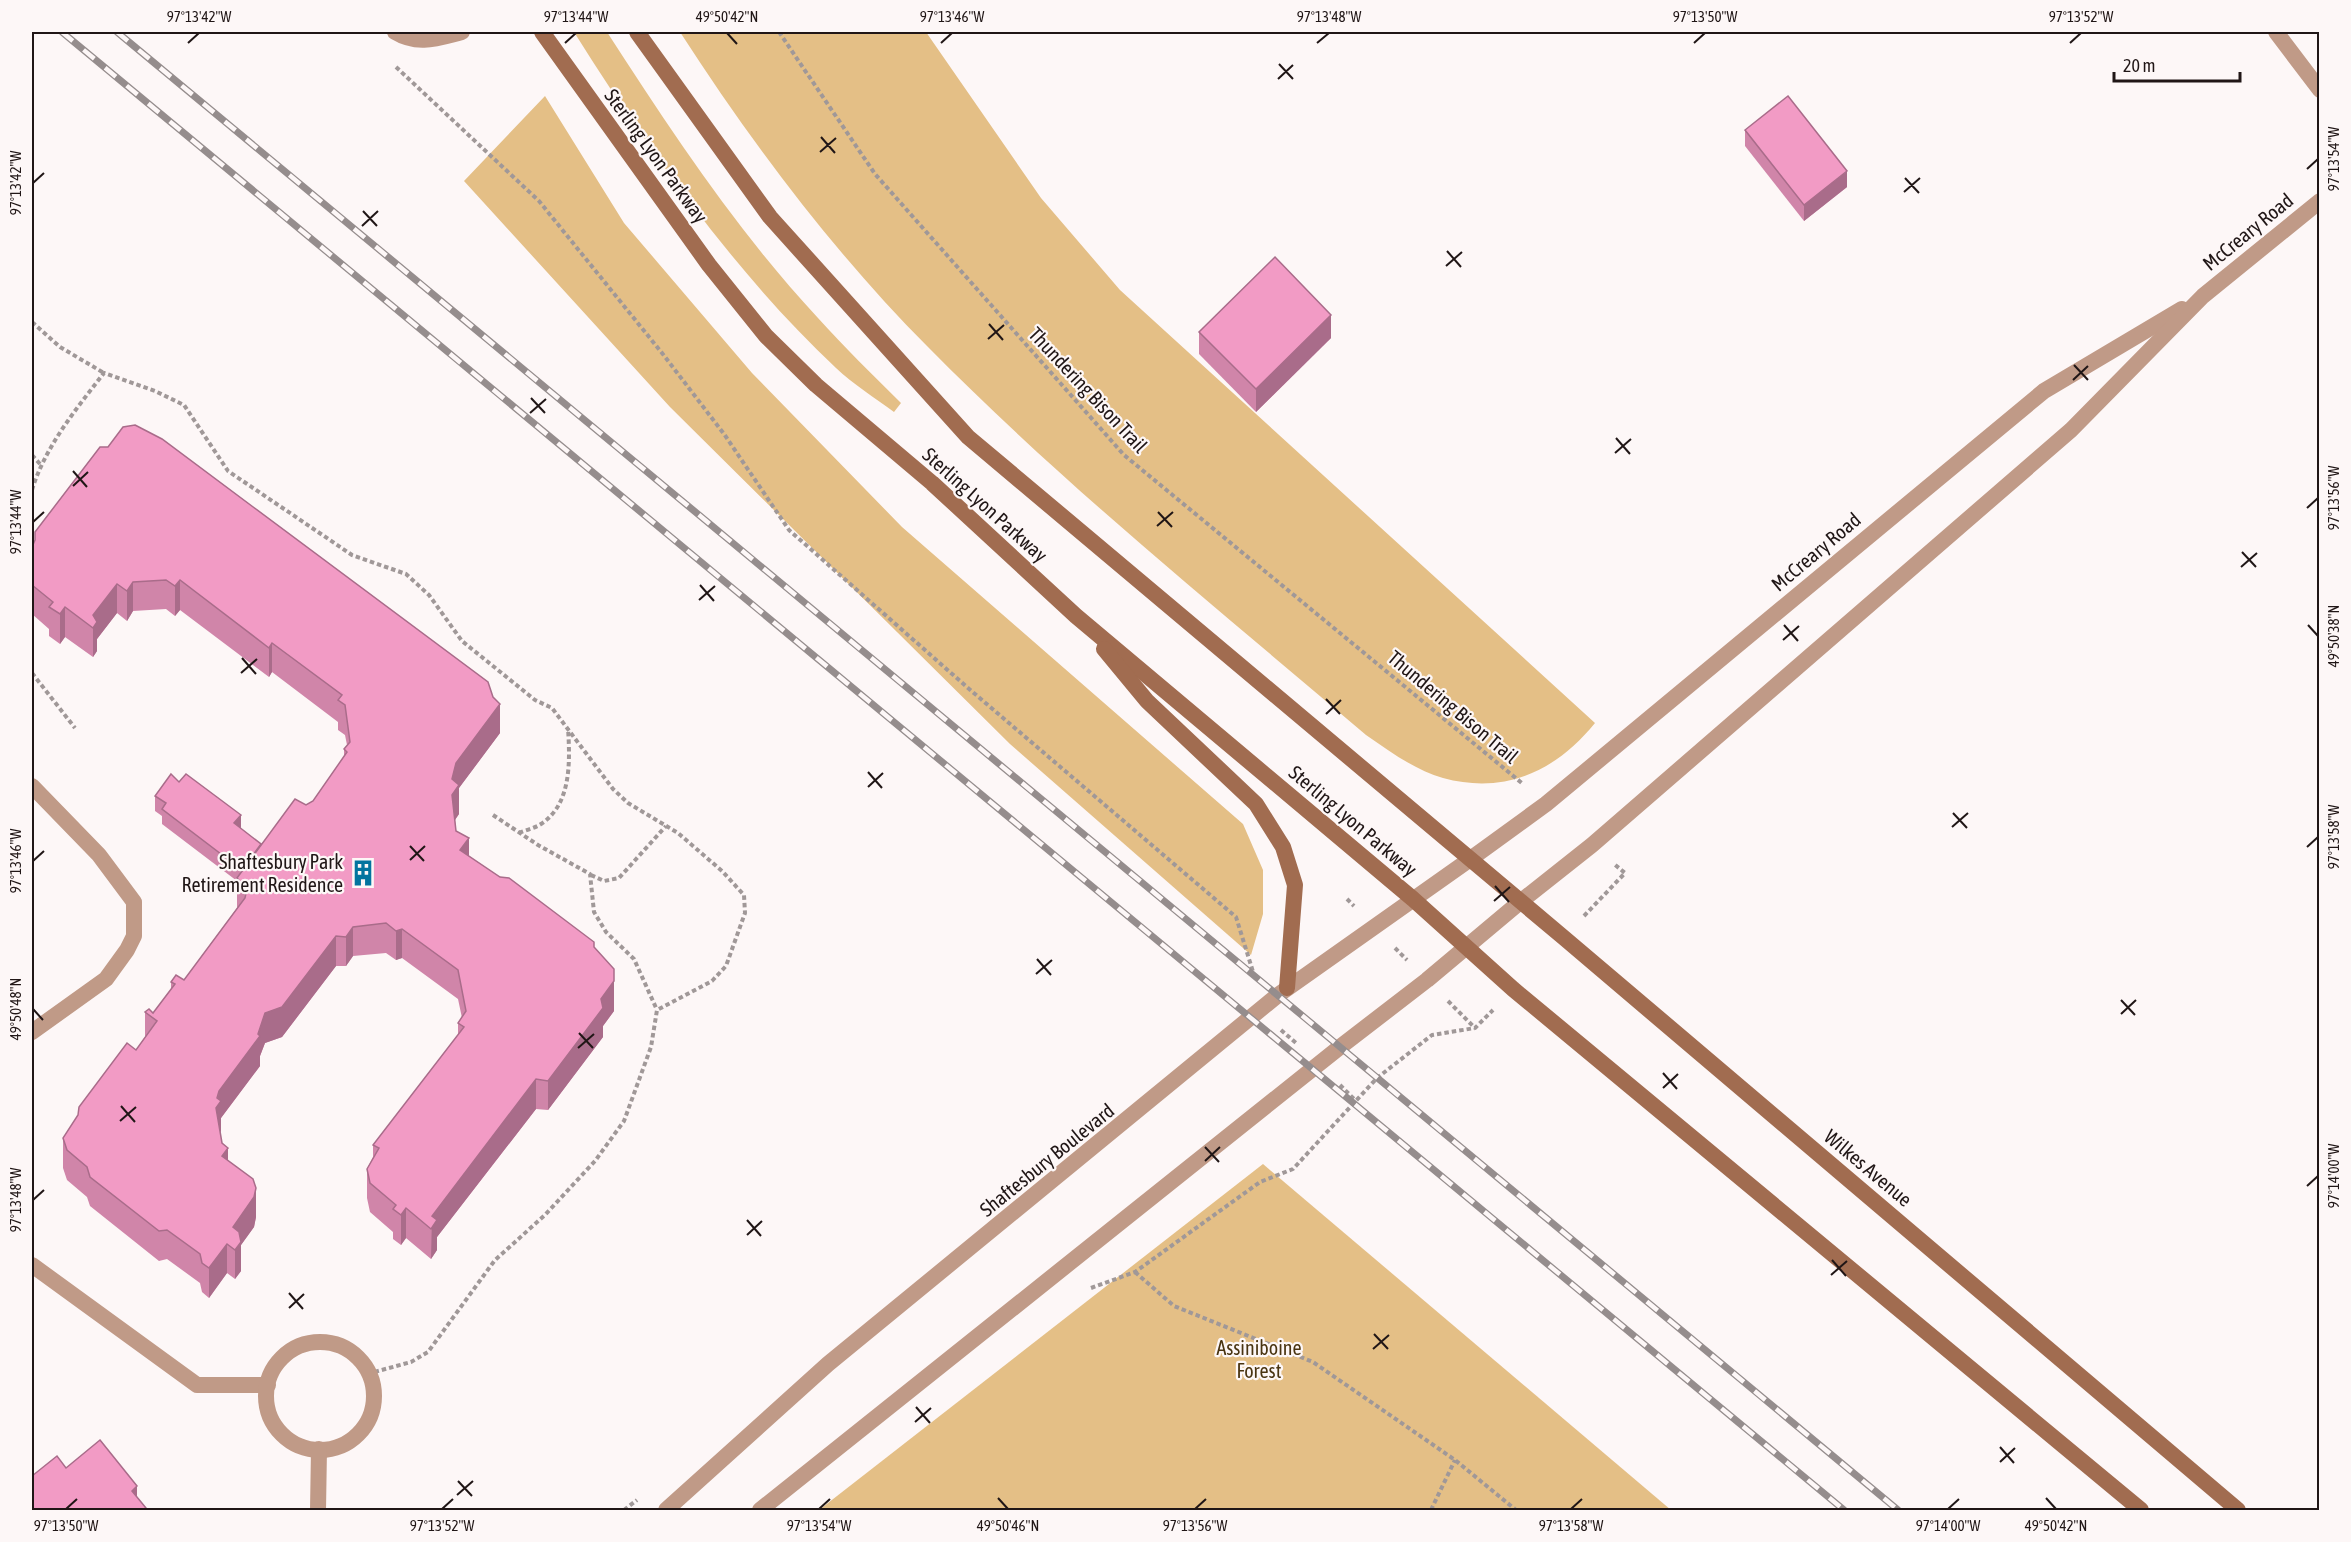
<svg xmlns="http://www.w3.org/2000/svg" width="2351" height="1542" font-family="'Asap Condensed',sans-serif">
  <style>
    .green { fill: #e4bf86 }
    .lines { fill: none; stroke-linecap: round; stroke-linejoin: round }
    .path { stroke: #a09898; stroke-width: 4; stroke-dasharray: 4.5 3; stroke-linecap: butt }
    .service { stroke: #c09a87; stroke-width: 16 }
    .minor { stroke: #c09a87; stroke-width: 16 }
    .tertiary { stroke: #c09a87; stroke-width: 16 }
    .secondary { stroke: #a16c50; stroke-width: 16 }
    .rail-casing { stroke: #958d8d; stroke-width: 7 }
    .rail { stroke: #fdf7f7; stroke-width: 4.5; stroke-dasharray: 14; stroke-linecap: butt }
    .wall { fill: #d085a9 }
    .shaded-wall { fill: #a96c8a }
    .building { fill: #f29bc5; stroke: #a96c8a; stroke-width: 1.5 }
    .ticks { fill: none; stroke: #201616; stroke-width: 2 }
    .labels { text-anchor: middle; stroke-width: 4.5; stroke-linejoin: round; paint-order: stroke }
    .street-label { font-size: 20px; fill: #201616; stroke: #fdf7f7 }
    .poi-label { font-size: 20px; fill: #201616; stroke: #fdf7f7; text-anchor: end }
    .park-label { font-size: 20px; fill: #493411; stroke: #fdf7f7 }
    .neatline { fill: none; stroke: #201616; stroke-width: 2 }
    .ticks-label { font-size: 15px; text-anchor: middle; fill: #201616 }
  </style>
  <rect width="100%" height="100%" fill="#fdf7f7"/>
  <!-- green -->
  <g class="green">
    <path d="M574,32h33c64,99 130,199 211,286 26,29 55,57 83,85l-7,9c-19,-14 -41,-28 -58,-44 -103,-97 -187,-217 -262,-336z"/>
    <path d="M680,32h246l115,166 79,92 475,433c-39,48 -90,72 -152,55 -28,-8 -54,-27 -77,-43 -148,-126 -301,-249 -438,-388 -93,-93 -177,-205 -248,-315z"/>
    <polygon points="545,96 624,223 752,373 902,527 1243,824 1263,870 1263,914 1251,955 1010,744 670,407 464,181"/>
    <polygon points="1263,1164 1671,1510 819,1510"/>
  </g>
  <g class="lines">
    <!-- path -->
    <g class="path">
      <polyline points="779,32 875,174 1124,455 1523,784"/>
      <polyline points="396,67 539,201 662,353 724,434 789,530 968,688 1236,917 1254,975"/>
      <polyline points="32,322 60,347 104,373"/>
      <polyline points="32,455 40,464"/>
      <path d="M32,490c13,-43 44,-81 72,-117l51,18 29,14 44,66 124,84 54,19 23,21 33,46 73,59 17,8 61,81 15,14 50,30 44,38 22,24 1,18 -19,53 -14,15 -55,29 -6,37 -27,74 -29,40 -50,54 -50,45 -67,92 -17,10 -44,12"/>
      <polyline points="32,673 75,728"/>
      <polyline points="493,815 538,845 590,874 594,912 606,932 634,959 657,1010"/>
      <path d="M519,833c7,-3 16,-5 22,-9 31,-20 29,-64 27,-96"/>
      <polyline points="591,875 604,881 619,878 666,826"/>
      <polyline points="1347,899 1354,906"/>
      <polyline points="1584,916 1625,873 1614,864"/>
      <polyline points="1395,948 1407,960"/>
      <polyline points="1448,1001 1475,1028"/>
      <polyline points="1281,1030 1296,1043"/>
      <polyline points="1340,1085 1356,1101"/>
      <polyline points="1135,1272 1174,1306 1313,1362 1455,1460 1516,1510"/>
      <polyline points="1091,1288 1135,1272 1260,1182 1293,1169 1377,1078 1432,1035 1475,1028 1493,1010"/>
      <polyline points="624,1510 637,1500"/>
      <polyline points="1431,1510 1455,1460"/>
    </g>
    <!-- service -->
    <g class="service">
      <path d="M395,32c23,14 43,6 67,0"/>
      <polyline points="2276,32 2320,90"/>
      <polyline points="32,786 99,855 134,902 134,936 127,950 106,979 32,1032"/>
      <polyline points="32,1265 197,1385 268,1385"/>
      <circle cx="320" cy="1396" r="54"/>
      <polyline points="318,1510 319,1449"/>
    </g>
    <!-- minor -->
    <g class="minor">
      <polyline points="1469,860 1546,804 2044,391 2182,309"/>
      <polyline points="1520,902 1592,845 2071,430 2203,296 2320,201"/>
    </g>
    <!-- tertiary -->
    <g class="tertiary">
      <polyline points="666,1510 828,1364 1278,995 1469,860"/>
      <polyline points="760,1510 1340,1047 1427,980 1520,902"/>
    </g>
    <!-- secondary -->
    <g class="secondary">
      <polyline points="542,32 709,265 766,336 816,385 932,483 1076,616 1413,899 1513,989 2141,1510"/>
      <polyline points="637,32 770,217 968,437 1563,937 2238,1510"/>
      <polyline points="1104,649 1147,701 1256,804 1283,847 1295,885 1287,988"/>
    </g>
    <!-- rail casing -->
    <g class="rail-casing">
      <g id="rail">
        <polyline points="62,32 1844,1510"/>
        <polyline points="117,32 1898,1510"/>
      </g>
    </g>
    <!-- rail -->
    <use href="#rail" class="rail"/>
  </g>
  <!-- wall -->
  <g class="wall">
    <polygon points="1745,130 1847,187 1804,221 1745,146"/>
    <polygon points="1199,332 1331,338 1256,412 1199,354"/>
    <polygon points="100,447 500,733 459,788 459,814 455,820 456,831 469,856 594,947 614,1011 603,1026 603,1037 548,1110 536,1109 437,1237 437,1250 431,1259 406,1238 401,1245 393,1239 393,1232 370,1212 367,1198 367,1169 373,1157 373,1145 458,1035 458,1023 462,1018 458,999 402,958 396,960 386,953 353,956 346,966 336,966 282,1037 265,1043 260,1056 260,1066 221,1118 221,1131 220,1132 222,1143 228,1161 256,1217 254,1227 241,1245 241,1271 235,1279 227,1273 209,1298 202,1292 200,1283 167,1259 159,1261 90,1206 87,1197 67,1180 63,1168 63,1138 136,1050 145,1037 145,1012 153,1013 171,989 171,982 184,980 237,908 237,881 162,824 162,816 155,811 155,796 179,782 261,844 306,805 313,801 344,757 344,749 347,745 345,735 338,730 338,722 272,672 269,677 180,610 175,616 166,609 133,611 127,621 117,613 97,639 97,651 93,657 65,637 60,644 49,636 49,629 32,614 32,547 35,542 35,532"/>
  </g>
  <!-- shaded-wall -->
  <g class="shaded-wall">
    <polygon points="1847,171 1847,187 1804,221 1804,205"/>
    <polygon points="1331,315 1331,338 1256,412 1256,389"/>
    <polygon points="180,580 180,610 175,616 175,586"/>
    <polygon points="133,582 133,611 127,621 127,591"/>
    <polygon points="117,584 117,613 97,639 97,651 93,657 93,615"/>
    <polygon points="65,607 65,637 60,644 60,614"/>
    <polygon points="272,643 272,672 269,677 269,648"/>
    <polygon points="500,704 500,733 459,788 459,814 452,824 452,779 456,763"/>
    <polygon points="241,815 241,831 234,823"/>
    <polygon points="469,838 469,867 460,850"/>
    <polygon points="353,927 353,956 346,966 346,937"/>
    <polygon points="402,929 402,958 396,960 396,931"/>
    <polygon points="336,936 336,966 282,1037 265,1043 260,1056 260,1066 221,1118 221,1131 216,1138 216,1108 219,1091 258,1034 265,1013"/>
    <polygon points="614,981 614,1011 603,1026 603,1037 548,1110 548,1081 601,999"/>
    <polygon points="536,1079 536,1109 437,1237 437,1250 431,1259 432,1216"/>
    <polygon points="228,1148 228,1178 222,1156"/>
    <polygon points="256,1188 256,1217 254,1227 241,1245 241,1271 235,1279 235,1250 233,1227"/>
    <polygon points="406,1208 406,1238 401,1245 401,1215"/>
    <polygon points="227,1244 227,1273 209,1298 209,1268"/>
    <polygon points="137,1486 137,1509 132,1491"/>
  </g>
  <!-- building -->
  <g class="building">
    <polygon points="1788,96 1847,171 1804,205 1745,130"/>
    <polygon points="1275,257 1331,315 1256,389 1199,332"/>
    <polygon points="135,425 162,439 488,682 493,697 500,704 456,763 452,779 459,785 452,795 456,831 469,838 460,850 500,877 509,878 594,942 594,947 614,969 614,981 601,999 603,1008 548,1081 536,1079 432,1216 437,1220 431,1229 406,1208 401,1215 393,1209 396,1205 370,1183 367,1169 379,1148 373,1145 464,1027 458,1023 466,1011 458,970 402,929 396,931 386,923 353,927 346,937 336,936 282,1007 265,1013 258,1034 260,1036 219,1091 217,1098 221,1101 216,1108 222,1143 228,1148 222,1156 253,1179 256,1188 254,1197 233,1227 239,1232 241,1242 235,1250 227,1244 209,1268 202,1263 200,1254 167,1230 159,1231 90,1177 87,1167 67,1150 63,1138 78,1115 79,1107 127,1043 136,1050 157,1021 145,1012 149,1009 153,1013 175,984 171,982 176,975 184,980 245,898 247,889 237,878 295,799 306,805 313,801 347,752 344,749 350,742 345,705 338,700 342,695 272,643 269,648 180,580 175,586 166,580 133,582 127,591 117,584 93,615 97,622 93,628 65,607 60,614 49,607 53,602 32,585 32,547 35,540 35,532 100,447 108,447 123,427"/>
    <polygon points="171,774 179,782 186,774 241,815 234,823 261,844 242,870 162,809 166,803 155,796"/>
    <polygon points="100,1440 137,1486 132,1491 146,1508 142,1510 32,1510 32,1476 57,1456 66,1468"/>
  </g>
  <!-- ticks -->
  <path class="ticks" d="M727,33l10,11M188,43l11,-10M565,43l11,-10M941,43l11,-10M1317,43l12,-10M1694,43l11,-10M2070,43l11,-10M1279,64l14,15M1278,79l15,-14M821,137l14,16M820,152l16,-14M2307,169l11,-10M1905,178l14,15M33,183l11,-10M1904,192l16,-14M363,211l14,15M362,226l16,-15M1447,251l14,16M1446,266l16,-14M989,324l14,16M988,339l16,-14M2074,365l14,15M2073,380l15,-14M531,398l14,15M530,413l16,-14M1616,438l14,16M1615,453l16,-14M73,471l14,16M73,486l15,-14M2307,508l11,-10M1158,512l14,15M33,522l11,-10M1157,526l16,-14M2242,552l14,15M2241,567l16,-14M700,585l14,16M699,600l16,-14M1784,625l14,16M2308,625l10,11M1783,640l16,-14M242,658l14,16M241,673l16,-14M1326,699l14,15M1326,714l15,-14M868,772l14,16M868,787l15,-14M1953,813l14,15M1952,827l16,-14M410,846l14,15M2307,847l11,-10M410,860l15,-14M33,861l11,-10M1495,886l14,16M1494,901l16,-14M1037,959l14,16M1036,974l16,-14M2121,1000l14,15M33,1009l10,11M2121,1014l15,-14M579,1033l14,15M578,1048l16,-14M1663,1073l14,16M1663,1088l15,-14M121,1106l14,16M120,1121l16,-14M1205,1147l14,15M1205,1161l15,-14M2307,1186l11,-10M33,1200l11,-10M747,1220l14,16M747,1235l15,-14M1832,1260l14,16M1831,1275l16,-14M289,1293l14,16M289,1308l15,-14M1374,1334l14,15M1373,1349l16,-14M916,1407l14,16M915,1422l16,-14M2000,1447l14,16M2000,1462l15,-14M458,1481l14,15M457,1495l16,-14M998,1498l10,11M2046,1498l10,11M66,1509l11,-10M442,1509l11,-10M819,1509l11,-10M1195,1509l11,-10M1571,1509l11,-10M1948,1509l11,-10"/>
  <!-- icons -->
  <defs>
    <g id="building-bare" transform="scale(2.07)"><path d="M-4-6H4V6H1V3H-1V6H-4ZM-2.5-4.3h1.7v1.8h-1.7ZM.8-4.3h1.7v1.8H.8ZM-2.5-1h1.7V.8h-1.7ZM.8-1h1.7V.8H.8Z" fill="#03749f" stroke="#fdf7f7" stroke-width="2.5" paint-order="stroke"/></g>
  </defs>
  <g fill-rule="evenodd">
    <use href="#building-bare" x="363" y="873"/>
  </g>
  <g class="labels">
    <!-- street labels -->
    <g class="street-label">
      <text transform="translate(656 156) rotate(54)" y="7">Sterling Lyon Parkway</text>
      <text transform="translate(2248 232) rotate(-39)" y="7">McCreary Road</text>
      <text transform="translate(1088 390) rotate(47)" y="7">Thundering Bison Trail</text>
      <text transform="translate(985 505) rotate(42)" y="7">Sterling Lyon Parkway</text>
      <text transform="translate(1816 552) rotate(-40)" y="7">McCreary Road</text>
      <text transform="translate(1453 707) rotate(40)" y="7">Thundering Bison Trail</text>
      <text transform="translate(1353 821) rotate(40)" y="7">Sterling Lyon Parkway</text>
      <text transform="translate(1047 1160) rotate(-39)" y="7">Shaftesbury Boulevard</text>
      <text transform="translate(1868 1168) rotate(40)" y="7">Wilkes Avenue</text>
    </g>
    <!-- poi labels -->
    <g class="poi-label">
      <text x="343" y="869">Shaftesbury Park<tspan x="343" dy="23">Retirement Residence</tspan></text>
    </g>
    <!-- park labels -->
    <g class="park-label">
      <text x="1259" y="1355">Assiniboine<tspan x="1259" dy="23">Forest</tspan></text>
    </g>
  </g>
  <!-- border -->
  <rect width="2351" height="1542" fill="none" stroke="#fdf7f7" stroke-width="66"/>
  <!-- scale -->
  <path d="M2114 72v9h126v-9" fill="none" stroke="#201616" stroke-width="3"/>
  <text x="2123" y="72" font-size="18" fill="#201616" stroke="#fdf7f7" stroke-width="4.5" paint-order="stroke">20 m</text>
  <rect x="33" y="33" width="2285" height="1476" class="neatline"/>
  <g class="ticks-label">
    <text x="199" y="22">97°13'42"W</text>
    <text x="576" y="22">97°13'44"W</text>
    <text x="727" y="22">49°50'42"N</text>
    <text x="952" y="22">97°13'46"W</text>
    <text x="1329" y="22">97°13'48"W</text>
    <text x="1705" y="22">97°13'50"W</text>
    <text x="2081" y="22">97°13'52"W</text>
    <text transform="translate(2334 159) rotate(-90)" y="5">97°13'54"W</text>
    <text transform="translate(16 183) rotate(-90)" y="5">97°13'42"W</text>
    <text transform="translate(2334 498) rotate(-90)" y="5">97°13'56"W</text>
    <text transform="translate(16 522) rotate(-90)" y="5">97°13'44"W</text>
    <text transform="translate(2334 636) rotate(-90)" y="5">49°50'38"N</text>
    <text transform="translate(2334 837) rotate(-90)" y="5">97°13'58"W</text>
    <text transform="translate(16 861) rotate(-90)" y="5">97°13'46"W</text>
    <text transform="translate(16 1009) rotate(-90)" y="5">49°50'48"N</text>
    <text transform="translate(2334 1176) rotate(-90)" y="5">97°14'00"W</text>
    <text transform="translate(16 1200) rotate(-90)" y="5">97°13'48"W</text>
    <text x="66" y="1531">97°13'50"W</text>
    <text x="442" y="1531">97°13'52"W</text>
    <text x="819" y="1531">97°13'54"W</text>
    <text x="1008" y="1531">49°50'46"N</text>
    <text x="1195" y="1531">97°13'56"W</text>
    <text x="1571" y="1531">97°13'58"W</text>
    <text x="1948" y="1531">97°14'00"W</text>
    <text x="2056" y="1531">49°50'42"N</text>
  </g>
</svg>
